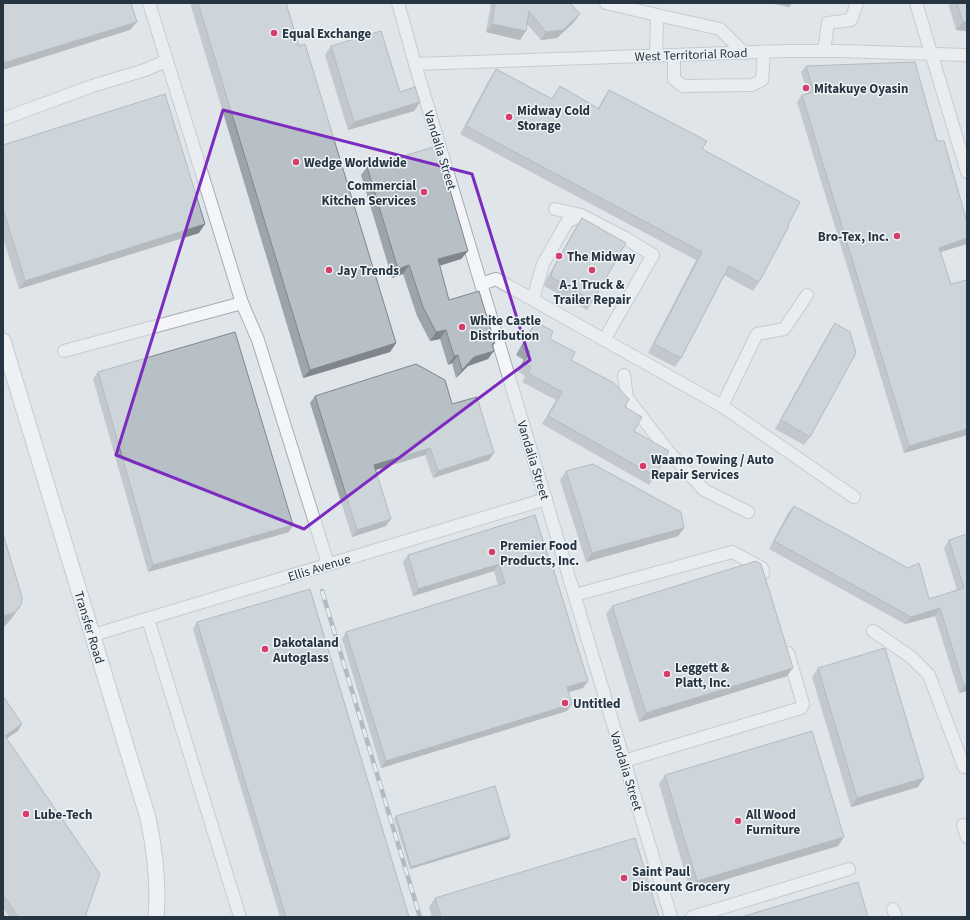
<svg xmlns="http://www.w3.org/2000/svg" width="970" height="920" font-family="'Source Sans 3',sans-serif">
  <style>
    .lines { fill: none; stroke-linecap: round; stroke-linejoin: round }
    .minor-casing { stroke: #a5adb4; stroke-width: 14 }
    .major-casing { stroke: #9eabb6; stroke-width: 17 }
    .minor { stroke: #f3f5f8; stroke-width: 12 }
    .major { stroke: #fff; stroke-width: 15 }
    .rail-casing { stroke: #788794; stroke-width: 4.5 }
    .rail { stroke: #eff4f7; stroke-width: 3; stroke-dasharray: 9; stroke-linecap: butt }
    .wall { fill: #9da4ab }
    .shaded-wall { fill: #80868b }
    .building { fill: #b7bfc7; stroke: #80868b }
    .marked { fill: none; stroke: #7b2cbf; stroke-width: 3; stroke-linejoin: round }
    .poi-dot { fill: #d73d6a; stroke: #eff4f7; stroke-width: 1.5 }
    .labels { text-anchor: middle; stroke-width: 3; stroke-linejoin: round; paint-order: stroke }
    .poi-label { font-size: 13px; font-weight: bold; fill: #273542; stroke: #eff4f7; text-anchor: start }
    .street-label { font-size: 13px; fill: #273542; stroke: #eff4f7 }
  </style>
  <rect width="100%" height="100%" fill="#e0e5ea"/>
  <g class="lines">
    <!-- minor casing -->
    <g class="minor-casing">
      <g id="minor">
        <polyline points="149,3 242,303 258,340 328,564"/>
        <polyline points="398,3 415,64 671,917"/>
        <polyline points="606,3 657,15"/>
        <polyline points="916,3 967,172"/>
        <polyline points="824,51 828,23 851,20 857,3"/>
        <polyline points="656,55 657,15 720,29 744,53"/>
        <polyline points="674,55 674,79 683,86 752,85 762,80 764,52"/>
        <polyline points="415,64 785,51 839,51 967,55"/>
        <polyline points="3,119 92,86 145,70 166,61"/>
        <polyline points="555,209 581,215"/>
        <polyline points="481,284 496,279 722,406 854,497"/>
        <polyline points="533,299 543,264 567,222 581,215 625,238 653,255 604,340"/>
        <polyline points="64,351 242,303"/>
        <polyline points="624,375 627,398 668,451 704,490 748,512"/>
        <polyline points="722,406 757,334 784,329 807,295"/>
        <polyline points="575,595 732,552 762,568 763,573"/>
        <polyline points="148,619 240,917"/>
        <polyline points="873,631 911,657 929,675 964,767 967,766"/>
        <polyline points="93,635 546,499"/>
        <polyline points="624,761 801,708 803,704 788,653"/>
        <polyline points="963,825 967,837"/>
        <polyline points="893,909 896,917"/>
        <polyline points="692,917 849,869"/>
      </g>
    </g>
    <!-- major casing -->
    <g class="major-casing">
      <g id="major">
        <path id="s1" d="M3,341l145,477c7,33 11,65 8,99"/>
      </g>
    </g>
    <!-- minor -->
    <use href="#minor" class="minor"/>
    <!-- major -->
    <use href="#major" class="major"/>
    <!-- rail casing -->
    <g class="rail-casing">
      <g id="rail">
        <polyline points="322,591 420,917"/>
        <polyline points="3,915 4,917"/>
      </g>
    </g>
    <!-- rail -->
    <use href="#rail" class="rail"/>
  </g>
  <!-- wall -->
  <g class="wall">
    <polygon points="190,3 286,3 299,46 396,343 390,352 303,378"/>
    <polygon points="491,3 570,3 580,14 574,22 557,38 541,40 527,24 520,40 486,32"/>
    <polygon points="948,3 967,3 967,31 956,30"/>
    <polygon points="331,46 400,92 420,102 414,111 348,130 325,55"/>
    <polygon points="806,66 967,244 940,252 967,435 904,453 797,102 802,95 808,93 801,72"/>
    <polygon points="496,69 552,99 560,86 598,108 603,99 609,90 702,149 788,225 759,282 753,291 724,275 681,358 675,367 648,353 696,260 460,134 490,78"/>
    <polygon points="3,145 199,233 19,289 3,238"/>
    <polygon points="367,167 468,251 461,259 439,266 449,300 495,343 493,346 488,359 468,366 456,378 452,363 448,365 440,339 430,341 417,316 403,274 392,278 361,175"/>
    <polygon points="582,218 593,301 587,310 544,286 547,278 576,227"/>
    <polygon points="536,322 550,339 571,360 625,407 634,431 655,476 649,485 542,424 556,400 522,382 525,376 517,371 524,360 516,355 530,330"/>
    <polygon points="835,323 810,437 804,445 775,429 829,332"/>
    <polygon points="98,372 289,532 148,572 93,379"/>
    <polygon points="315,396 452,404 489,460 433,478 425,455 376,470 386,526 352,537 310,403"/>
    <polygon points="566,471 684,528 678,536 586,562 560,480"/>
    <polygon points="794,506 929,599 957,590 944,548 949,540 967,534 967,691 959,693 935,616 905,624 769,549 788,513"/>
    <polygon points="535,515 583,688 568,692 567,711 381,768 342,639 346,632 498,585 494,571 413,596 403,562 408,555"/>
    <polygon points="612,606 787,676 639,722 606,614"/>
    <polygon points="197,622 409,917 280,917 193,629"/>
    <polygon points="818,668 918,787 851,807 812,677"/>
    <polygon points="3,696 18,731 6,738 85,917 9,917 3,908"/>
    <polygon points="665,775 838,846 690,890 659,784"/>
    <polygon points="396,816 510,836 509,839 410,869 394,818"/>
    <polygon points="435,898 659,917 432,917 429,907"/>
  </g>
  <!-- shaded-wall -->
  <g class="shaded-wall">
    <polygon points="770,3 792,3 789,7"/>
    <polygon points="580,14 574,22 557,38 541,40 546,32"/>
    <polygon points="137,22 130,30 3,70 3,63"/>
    <polygon points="963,22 967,22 967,31 956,30"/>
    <polygon points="492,24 526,31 520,40 486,32"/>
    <polygon points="420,102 414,111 348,130 354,122"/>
    <polygon points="205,224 199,233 19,289 25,281"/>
    <polygon points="967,238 967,244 934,254 939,248"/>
    <polygon points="468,251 461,259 431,268 438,259"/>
    <polygon points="409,265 403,274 392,278 398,269"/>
    <polygon points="446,330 440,339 430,341 436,332"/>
    <polygon points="396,343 390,352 303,378 310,370"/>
    <polygon points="494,351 488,359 468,366 456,378 462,370 474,357"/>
    <polygon points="458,355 452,363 448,365 454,356"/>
    <polygon points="967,429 967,435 904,453 909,446"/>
    <polygon points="430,448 425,455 369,472 374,465"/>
    <polygon points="494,453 489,460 433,478 438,471"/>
    <polygon points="391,519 386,526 352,537 357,530"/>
    <polygon points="293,525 289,532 148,572 153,565"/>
    <polygon points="684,528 678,536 586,562 592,553"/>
    <polygon points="499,564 494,571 413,596 418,589"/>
    <polygon points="21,605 12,618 5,626 3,626 3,616"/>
    <polygon points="940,608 935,616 905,624 911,617"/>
    <polygon points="793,668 787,676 639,722 646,713"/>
    <polygon points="588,681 583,688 562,694 567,687"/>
    <polygon points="967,685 967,691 959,693 964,686"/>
    <polygon points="572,704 567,711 381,768 386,761"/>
    <polygon points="22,724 18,731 3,741 5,736"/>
    <polygon points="924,778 918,787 851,807 857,798"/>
    <polygon points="510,836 509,839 410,869 411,867"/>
    <polygon points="844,837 838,846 690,890 697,881"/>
  </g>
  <!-- building -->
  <g class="building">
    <polygon points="3,3 131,3 137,22 3,63"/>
    <polygon points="198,3 286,3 299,46 305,44 396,343 310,370"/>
    <polygon points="495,3 570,3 580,14 563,30 546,32 529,11 526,31 492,24"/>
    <polygon points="957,3 967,3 967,22 963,22"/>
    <polygon points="381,31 400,92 415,87 420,102 354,122 331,46"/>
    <polygon points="915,62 937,141 944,141 967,222 967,238 939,248 951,284 967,280 967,429 909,446 802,95 814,92 806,66"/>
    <polygon points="496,69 552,99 560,86 599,109 609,90 707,141 702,149 800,202 788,225 789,226 759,282 729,266 681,358 654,344 702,252 466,126"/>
    <polygon points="165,94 205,224 25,281 3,209 3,145"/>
    <polygon points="437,146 468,251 438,259 449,300 479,291 495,343 492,344 494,351 474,357 462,370 458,355 454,356 446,330 436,332 423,307 409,265 398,269 367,167"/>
    <polygon points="582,218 626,243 593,301 551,277 553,269"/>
    <polygon points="536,322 553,331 550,339 575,352 571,360 614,383 629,399 625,407 642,417 634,431 669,451 655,476 548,416 562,392 528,373 531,367 523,362 530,351 522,347"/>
    <polygon points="835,323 850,332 856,353 810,437 781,420"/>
    <polygon points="235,332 293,525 153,565 98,372"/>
    <polygon points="416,364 445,380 452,404 477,397 494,453 438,471 430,448 374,465 391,519 357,530 315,396"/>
    <polygon points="593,464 681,512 684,528 592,553 566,471"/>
    <polygon points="794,506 908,568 919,563 929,599 964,588 949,540 967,534 967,685 964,686 940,608 911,617 774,541"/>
    <polygon points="535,515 552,569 553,568 588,681 567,687 572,704 386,761 346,632 505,583 499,564 418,589 408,555"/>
    <polygon points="3,534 22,597 21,605 14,613 3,616"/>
    <polygon points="756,561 761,564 793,668 646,713 612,606"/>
    <polygon points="310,589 409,917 286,917 197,622"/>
    <polygon points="885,648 924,778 857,798 818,668"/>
    <polygon points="3,696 22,724 5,736 100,874 85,917 18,917 3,895"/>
    <polygon points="812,731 844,837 697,881 665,775"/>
    <polygon points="495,786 510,836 411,867 396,816"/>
    <polygon points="635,838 659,917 441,917 435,898"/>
    <polygon points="858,882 868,917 741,917"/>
  </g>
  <!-- marked area -->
  <path d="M0 0H970V920H0ZM223,110l249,64 58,186 -226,169 -188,-74z" fill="#e0e5ea" fill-opacity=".55" fill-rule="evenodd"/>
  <path class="marked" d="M223,110l249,64 58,186 -226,169 -188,-74z"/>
  <!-- markers -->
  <g class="poi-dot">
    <circle cx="274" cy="33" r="4"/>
    <circle cx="806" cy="88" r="4"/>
    <circle cx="509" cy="117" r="4"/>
    <circle cx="296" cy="162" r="4"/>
    <circle cx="424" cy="192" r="4"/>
    <circle cx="897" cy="236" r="4"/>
    <circle cx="559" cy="256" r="4"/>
    <circle cx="329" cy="270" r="4"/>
    <circle cx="592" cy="270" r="4"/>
    <circle cx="462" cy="327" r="4"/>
    <circle cx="643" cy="466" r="4"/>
    <circle cx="492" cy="552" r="4"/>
    <circle cx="265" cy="649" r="4"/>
    <circle cx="667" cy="674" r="4"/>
    <circle cx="565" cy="703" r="4"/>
    <circle cx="26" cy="814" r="4"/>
    <circle cx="738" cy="821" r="4"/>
    <circle cx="624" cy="878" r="4"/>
  </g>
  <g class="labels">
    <!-- poi labels -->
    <g class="poi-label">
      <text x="282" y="38">Equal Exchange</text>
      <text x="814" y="93">Mitakuye Oyasin</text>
      <text x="517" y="115">Midway Cold<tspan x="517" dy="15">Storage</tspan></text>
      <text x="304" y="167">Wedge Worldwide</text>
      <text x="416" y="190" text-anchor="end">Commercial<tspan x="416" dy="15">Kitchen Services</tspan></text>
      <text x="889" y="241" text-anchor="end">Bro-Tex, Inc.</text>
      <text x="567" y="261">The Midway</text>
      <text x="337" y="275">Jay Trends</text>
      <text x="592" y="289" text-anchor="middle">A-1 Truck &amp;<tspan x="592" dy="15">Trailer Repair</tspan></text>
      <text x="470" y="325">White Castle<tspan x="470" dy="15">Distribution</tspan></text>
      <text x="651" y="464">Waamo Towing / Auto<tspan x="651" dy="15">Repair Services</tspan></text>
      <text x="500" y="550">Premier Food<tspan x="500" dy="15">Products, Inc.</tspan></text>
      <text x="273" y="647">Dakotaland<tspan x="273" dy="15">Autoglass</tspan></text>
      <text x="675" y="672">Leggett &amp;<tspan x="675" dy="15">Platt, Inc.</tspan></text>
      <text x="573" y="708">Untitled</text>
      <text x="34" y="819">Lube-Tech</text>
      <text x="746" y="819">All Wood<tspan x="746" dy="15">Furniture</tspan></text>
      <text x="632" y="876">Saint Paul<tspan x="632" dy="15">Discount Grocery</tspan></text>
    </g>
    <!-- street labels -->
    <g class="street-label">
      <text transform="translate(691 54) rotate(-2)" y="5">West Territorial Road</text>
      <text transform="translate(441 150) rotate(73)" y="5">Vandalia Street</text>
      <text transform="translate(534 460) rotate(73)" y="5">Vandalia Street</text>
      <text transform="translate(319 567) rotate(-17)" y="5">Ellis Avenue</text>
      <text dy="5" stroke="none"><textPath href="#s1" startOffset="299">Transfer Road</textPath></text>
      <text transform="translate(627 771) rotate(73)" y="5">Vandalia Street</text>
    </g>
  </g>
  <!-- border -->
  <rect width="970" height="920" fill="none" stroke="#273542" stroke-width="8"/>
</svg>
